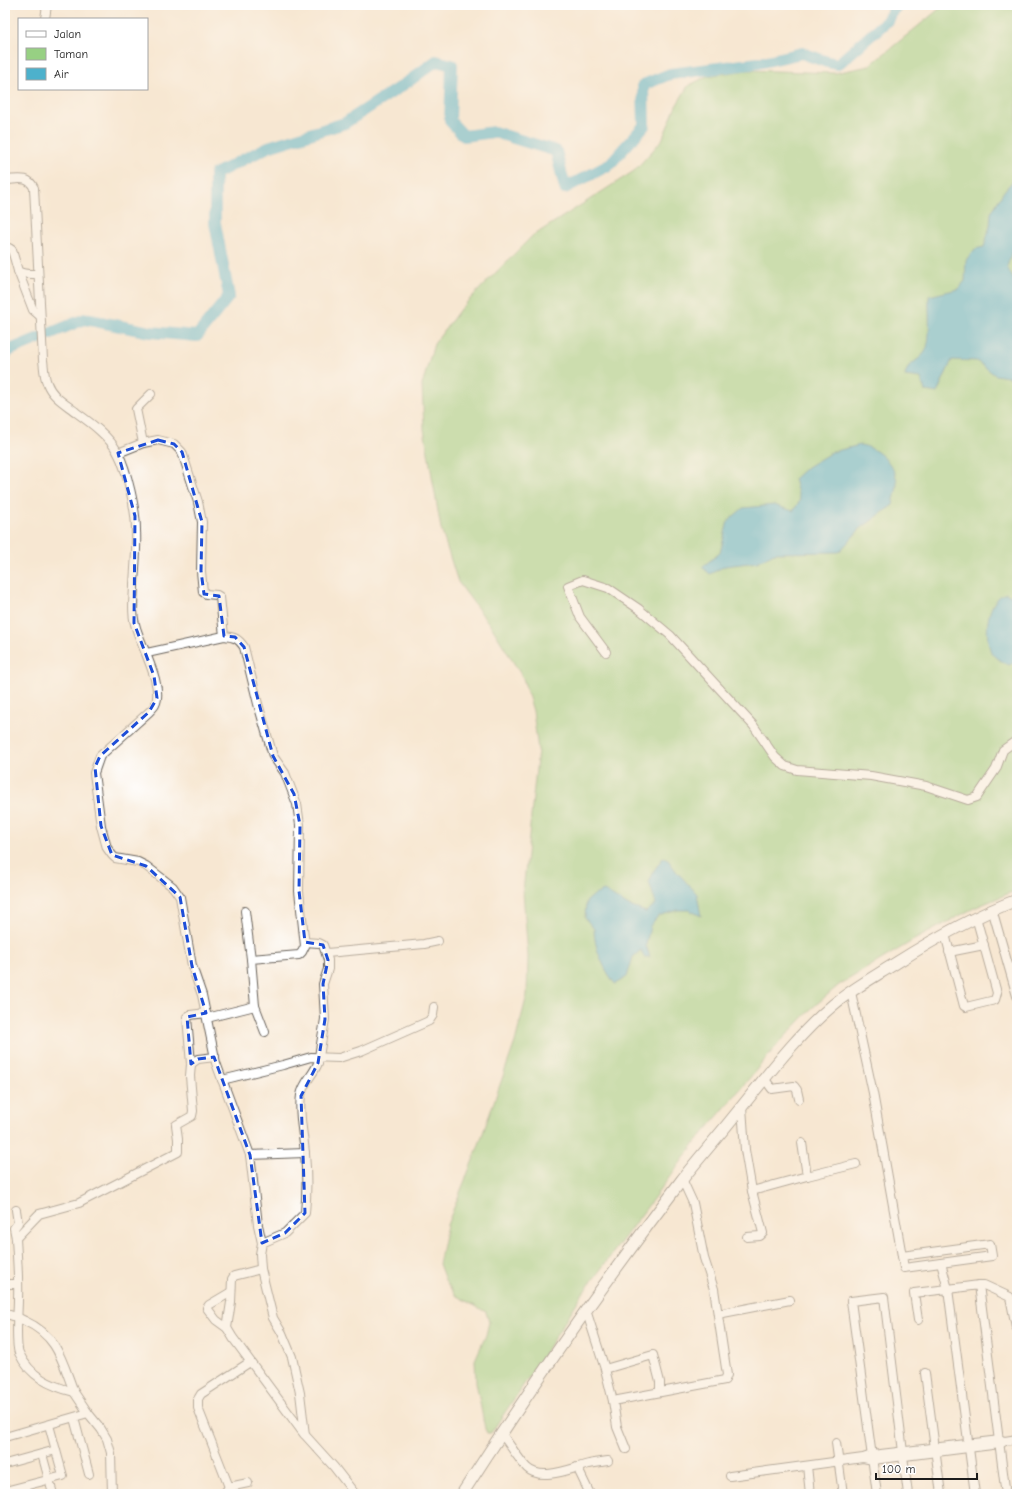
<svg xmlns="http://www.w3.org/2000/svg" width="1022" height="1499" font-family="'Comic Neue',sans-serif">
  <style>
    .green { fill: #97d083; stroke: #5a7650 }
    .water { fill: #4db1cc; stroke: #346674 }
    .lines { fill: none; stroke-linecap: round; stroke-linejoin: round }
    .river { stroke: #4db1cc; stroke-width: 12 }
    .street-casing { stroke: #69635c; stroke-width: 10 }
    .secondary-casing { stroke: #69635c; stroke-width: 13 }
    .street { stroke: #fff; stroke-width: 8 }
    .secondary { stroke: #fff; stroke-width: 11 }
    .marked { fill: none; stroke: #1d4ed8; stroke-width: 3; stroke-dasharray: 8 5; stroke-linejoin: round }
  </style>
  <rect width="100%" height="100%" fill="#fff"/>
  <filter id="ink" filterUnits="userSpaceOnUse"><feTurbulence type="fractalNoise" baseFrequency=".025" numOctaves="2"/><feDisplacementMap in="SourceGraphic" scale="8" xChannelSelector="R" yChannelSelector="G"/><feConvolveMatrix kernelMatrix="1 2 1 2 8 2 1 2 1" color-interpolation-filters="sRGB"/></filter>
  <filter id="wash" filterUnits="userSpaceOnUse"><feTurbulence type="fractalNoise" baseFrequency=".012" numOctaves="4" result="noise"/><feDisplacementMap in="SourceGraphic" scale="16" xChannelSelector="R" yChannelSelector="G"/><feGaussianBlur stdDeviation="0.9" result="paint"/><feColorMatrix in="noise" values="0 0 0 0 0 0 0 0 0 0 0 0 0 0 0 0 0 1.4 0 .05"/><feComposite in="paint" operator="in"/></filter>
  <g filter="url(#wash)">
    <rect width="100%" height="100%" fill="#f7e7d2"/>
    <!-- green -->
    <polygon class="green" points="944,5 1017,5 1017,890 974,908 914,940 839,985 811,1009 779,1043 695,1143 583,1293 537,1365 491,1433 487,1433 485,1429 476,1382 475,1360 486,1335 489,1322 486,1312 455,1295 445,1280 439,1264 447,1225 477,1150 515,1042 527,995 528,956 523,892 538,750 533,711 523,678 493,629 458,582 441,529 424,429 422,385 434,344 461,308 531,237 634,171 662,140 676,106 688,86 707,76 747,70 835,73 869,66"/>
    <!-- water -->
    <g class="water">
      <path d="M1017,176v68l-4,4 -6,19 10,19v89l-3,3 -19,-3 -18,-14 -25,-1 -15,33 -12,-2 -4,-13 -16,-2c2,-13 13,-14 20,-24 7,-12 3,-41 4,-56l29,-7 7,-8 1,-21 9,-11 9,-2 6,-21 1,-13 13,-22z"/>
      <path d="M860,445c17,2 36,20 37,38 0,7 -3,15 -4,22l-33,24 -21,23 -65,1 -17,9 -32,4 -15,8 -8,-7 18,-14 8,-32 15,-13 31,-3 19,6 7,-10 -6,-22 13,-12 25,-15z"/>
      <path d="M1006,593l8,5 3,3v60l-8,4c-6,-3 -15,-7 -18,-13 -7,-17 -5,-52 15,-59z"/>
      <path d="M663,858l5,2 8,11 21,23 4,22 -12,-6h-11l-20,6 -8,10 -4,19 4,12h-6l-3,-7 -8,7 -6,20 -12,7c-11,-15 -21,-36 -21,-55l-9,-11 1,-16 8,-7 10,-4 25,15 17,6 10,-8 -7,-22 6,-13z"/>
    </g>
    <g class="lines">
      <!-- river -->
      <polyline class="river" points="5,355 10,350 85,319 150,332 197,336 229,296 215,223 215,174 268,147 345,123 409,81 436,61 452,65 450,121 464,136 494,132 556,151 565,188 609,165 644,126 643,85 670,74 758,63 802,53 827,62 838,64 886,22 897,5"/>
    </g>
  </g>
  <g filter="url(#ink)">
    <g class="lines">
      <!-- street casing -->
      <g class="street-casing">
        <g id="street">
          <polyline points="45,19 47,5"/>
          <path d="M5,180c12,0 23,-5 29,8l9,172c1,8 1,16 4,23 5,14 19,21 30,30 14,10 33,24 41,40 9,17 18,57 18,77 1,18 -1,36 -2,54 0,13 -3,27 1,40 4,19 30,62 20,81 -1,2 -4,5 -6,7l-49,44 -6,17 7,53 6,22 5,7 3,3 23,4 8,4 27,21 7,10 12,69 10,29 14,68 34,92 8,70 4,18 -2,11 1,15 12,49 9,15 10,24 8,36 5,42 29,32 21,27"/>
          <path d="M5,248h4l3,2 6,21c6,4 13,3 19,3"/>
          <polyline points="18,271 33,310 40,316"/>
          <polyline points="143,443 158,440 174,444 182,452 198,502 202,522 201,571 203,592 206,594 217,595 220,597 224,636"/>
          <polyline points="118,453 143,443 136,409 151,394"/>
          <polyline points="606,652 580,617 568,586 583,580 608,588 639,609 670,635 753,725 775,757 785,766 797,770 871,776 926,786 968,800 977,797 996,769 1003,750 1017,740"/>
          <path d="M147,653l77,-17c10,1 14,2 20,11l14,57 15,52 12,17 12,31 3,21 -1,66 6,55 -3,6 -3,3 -48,4 4,47 10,26"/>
          <polyline points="992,909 1017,996"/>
          <polyline points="245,911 251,959"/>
          <polyline points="945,934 964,1006 966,1007 995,1000 997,993 976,917"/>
          <polyline points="949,952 984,945"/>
          <polyline points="327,953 424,944 438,941"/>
          <polyline points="851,992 873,1093 902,1256"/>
          <polyline points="207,1018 255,1006"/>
          <polyline points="191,1064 198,1059 215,1057"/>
          <polyline points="764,1078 772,1089 794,1086 797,1090 799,1099"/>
          <polyline points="222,1080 283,1065 311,1057 339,1058 361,1051 429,1021 433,1015 434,1007"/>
          <polyline points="742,1107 745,1150 752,1191 763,1233 760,1236 747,1237"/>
          <polyline points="802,1143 807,1176"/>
          <polyline points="250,1155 305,1153"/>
          <polyline points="752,1191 807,1176 856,1164"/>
          <path d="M16,1210l2,13 -4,5 2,10c1,20 3,41 2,61 0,12 -3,44 1,54 11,24 32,33 55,39l14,21 13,16 6,10 4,14 1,41"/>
          <polyline points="16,1238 39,1214 79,1203 178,1152 178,1139 176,1125 192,1116 193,1111 190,1076 191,1064 187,1017 190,1015 206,1013"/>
          <path d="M262,1243l23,-10 20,-20c2,-20 2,-39 0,-59 -1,-19 -7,-39 -4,-59 2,-12 13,-21 17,-32l7,-44 -2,-35 5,-15v-9l-5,-15 -4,-2 -14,-1"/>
          <polygon points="990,1244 992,1256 904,1268 902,1256"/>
          <polyline points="941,1263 948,1289 979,1285 1005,1488"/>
          <polyline points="261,1269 234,1276 232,1279 231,1302 227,1328 233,1338 304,1434"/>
          <polyline points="5,1284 17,1284"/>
          <polyline points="979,1285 984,1285 1010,1297 1016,1327"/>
          <polyline points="586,1310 605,1369 613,1401 725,1380 727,1375 714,1289 704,1258 693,1203 682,1179"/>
          <path d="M5,1314c7,1 14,4 20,7 33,15 37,40 49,71"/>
          <polyline points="718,1314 790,1300"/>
          <polyline points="918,1320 914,1293 948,1289 975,1494"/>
          <polyline points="227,1328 216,1320 207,1308 209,1305 231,1292"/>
          <polyline points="605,1369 653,1355 660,1382 660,1392"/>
          <polyline points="925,1373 941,1494"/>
          <polyline points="613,1401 617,1427 626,1449"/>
          <polyline points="74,1418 89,1474"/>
          <path d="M501,1433c8,10 18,27 26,35 15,14 45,0 62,-4 6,-1 12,-2 19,-3"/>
          <polyline points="5,1437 88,1413"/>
          <polyline points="1005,1441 1017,1439"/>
          <polyline points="836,1443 843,1494"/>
          <polyline points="42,1454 53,1494"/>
          <polyline points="903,1456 908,1494"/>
          <polyline points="5,1464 56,1450"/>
          <polyline points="807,1466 810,1494"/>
          <polyline points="577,1467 590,1494"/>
          <polyline points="730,1476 863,1458 872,1455 1000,1440 1005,1441 1000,1444 873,1460 863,1458"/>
          <polyline points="229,1487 198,1408 198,1399 201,1394 250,1362"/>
          <polyline points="5,1491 63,1476 49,1425"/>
          <polyline points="224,1494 229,1487 248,1483"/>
          <polyline points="877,1494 851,1301 884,1297 903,1452"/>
        </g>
      </g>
      <!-- secondary casing -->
      <g class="secondary-casing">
        <path id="secondary" d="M462,1494c69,-107 142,-212 219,-313 16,-21 34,-41 50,-61 33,-40 63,-82 102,-115 19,-16 41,-28 63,-42 38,-24 78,-47 121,-63"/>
      </g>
      <!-- street -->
      <use href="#street" class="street"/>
      <!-- secondary -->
      <use href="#secondary" class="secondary"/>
    </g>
  </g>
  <!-- marked area -->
  <path d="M0 0H1022V1499H0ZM158,440l16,4 8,8 20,70 -1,49 3,23 15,2 5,40 11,1 9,10 29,109 21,38 6,31 -1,66 6,51 18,3 5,15 -5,24 2,35 -7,44 -17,33 4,117 -20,20 -23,10 -12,-88 -36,-98 -16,2 -7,5 -4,-47 19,-4 -14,-47 -12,-69 -34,-31 -34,-11 -11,-29 -6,-59 5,-11 49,-44 8,-14 -3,-22 -20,-53 1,-107 -17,-63z" fill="#f7e7d2" fill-opacity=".55" fill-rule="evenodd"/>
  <path class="marked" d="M158,440l16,4 8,8 20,70 -1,49 3,23 15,2 5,40 11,1 9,10 29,109 21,38 6,31 -1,66 6,51 18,3 5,15 -5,24 2,35 -7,44 -17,33 4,117 -20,20 -23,10 -12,-88 -36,-98 -16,2 -7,5 -4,-47 19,-4 -14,-47 -12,-69 -34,-31 -34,-11 -11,-29 -6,-59 5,-11 49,-44 8,-14 -3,-22 -20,-53 1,-107 -17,-63z"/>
  <!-- margin -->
  <rect width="1022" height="1499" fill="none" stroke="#fff" stroke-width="20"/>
  <!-- legend -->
  <rect x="18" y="18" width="130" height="72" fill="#ffffff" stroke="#a4a4a4"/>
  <rect x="26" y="31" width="20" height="6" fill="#ffffff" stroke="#a4a4a4"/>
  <text x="54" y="38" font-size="12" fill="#1c1c1c">Jalan</text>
  <rect x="26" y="48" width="20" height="12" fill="#97d083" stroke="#a4a4a4"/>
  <text x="54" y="58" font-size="12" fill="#1c1c1c">Taman</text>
  <rect x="26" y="68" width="20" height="12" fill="#4db1cc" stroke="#a4a4a4"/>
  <text x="54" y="78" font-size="12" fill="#1c1c1c">Air</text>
  <!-- scale -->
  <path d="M876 1473v6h101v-6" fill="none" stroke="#1c1c1c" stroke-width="2"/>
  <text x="882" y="1473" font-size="12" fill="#1c1c1c" stroke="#ffffff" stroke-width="3" paint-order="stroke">100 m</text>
</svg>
